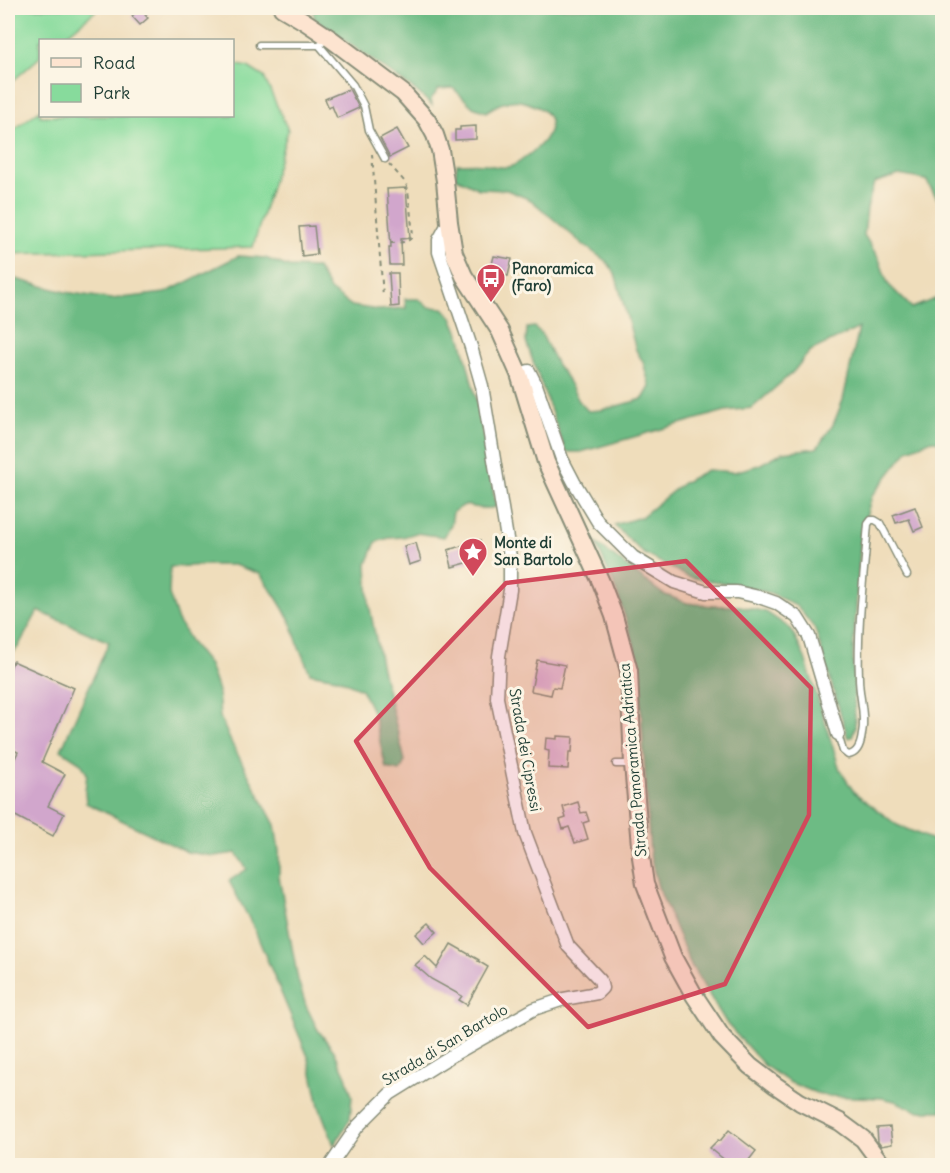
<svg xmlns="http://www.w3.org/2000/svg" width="950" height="1173" font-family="Delius,sans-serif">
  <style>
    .green { fill: #87db9c; stroke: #538c68; stroke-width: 1.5 }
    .forest { fill: #6dbb84; stroke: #467c5c; stroke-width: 1.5 }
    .building { fill: #d1a6cc }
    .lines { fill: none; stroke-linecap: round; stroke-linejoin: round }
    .lane-casing { stroke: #878d78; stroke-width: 9 }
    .street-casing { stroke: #878d78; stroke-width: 15 }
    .secondary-casing { stroke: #878d78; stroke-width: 20 }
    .path { stroke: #878d78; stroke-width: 2; stroke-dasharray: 4.5 4.5; stroke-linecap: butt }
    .lane { stroke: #fff; stroke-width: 6 }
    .street { stroke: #fff; stroke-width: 12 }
    .secondary { stroke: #fde4d0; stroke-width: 16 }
    .marked { fill: #d1495b; fill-opacity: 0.2; stroke: #d1495b; stroke-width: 4.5; stroke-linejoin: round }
    .labels { text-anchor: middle; stroke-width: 6; stroke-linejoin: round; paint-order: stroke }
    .poi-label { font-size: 15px; font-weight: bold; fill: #1f3d34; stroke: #fcf5e5; text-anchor: start }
    .street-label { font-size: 15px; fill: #1f3d34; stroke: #fcf5e5 }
  </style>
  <rect width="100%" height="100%" fill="#fcf5e5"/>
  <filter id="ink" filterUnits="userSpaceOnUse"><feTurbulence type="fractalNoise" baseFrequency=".0167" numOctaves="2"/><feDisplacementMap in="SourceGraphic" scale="12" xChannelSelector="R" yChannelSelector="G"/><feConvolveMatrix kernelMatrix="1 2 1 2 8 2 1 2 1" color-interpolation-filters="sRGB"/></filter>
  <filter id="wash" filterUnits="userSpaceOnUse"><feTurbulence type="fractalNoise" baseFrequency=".008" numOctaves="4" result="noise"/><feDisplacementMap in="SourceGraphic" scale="24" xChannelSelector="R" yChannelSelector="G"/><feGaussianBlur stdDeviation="1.35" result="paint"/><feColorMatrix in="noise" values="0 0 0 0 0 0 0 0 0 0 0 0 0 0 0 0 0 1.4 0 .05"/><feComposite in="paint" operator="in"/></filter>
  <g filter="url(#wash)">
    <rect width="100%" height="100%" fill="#efddbb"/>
    <!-- green -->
    <g class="green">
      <polygon points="8,8 99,8 60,40 40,40 40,57 8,85"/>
      <polygon points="233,64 248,67 264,77 288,130 253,247 8,254 8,134 40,110 40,116 232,116"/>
    </g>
    <!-- forest -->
    <g class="forest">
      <path d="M313,8h55l13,3 13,-1 2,-2h546v197l-2,-2 -14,-23 -27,-5 -25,8 -7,25 -3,27 15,24 9,25 24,24 30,-12v147l-10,-3 -24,10 -36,46 -11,37 -8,120 2,74 -3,10 -4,1 -33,-109 -17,-22 -25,-13 -21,-6 -64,-11 -45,-24 -29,-28 27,-8 42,-34 24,-13 27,2 25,-7 24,-13 34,-4 16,-23 10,-25 16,-72 -49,23 -17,21 -41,36 -27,3 -144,41h-15l-40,-110 1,-14 7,-1 7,6 16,32 9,12 13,24 9,10 14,-1 41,-11 7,-12 -7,-25 -7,-12 -21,-77 -8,-11 -22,-16 -54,-46 -24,-10 -28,-1 -24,-12 2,-13c9,0 18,-1 28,0 9,2 18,5 27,2 7,-2 13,-9 19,-13 19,-14 31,-37 2,-48 -7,-3 -15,-6 -22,-4 -9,1 -18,6 -25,11l-13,-5 -20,-19 -14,1 -8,10 1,6 -16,-14 -102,-73z"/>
      <path d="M238,256l27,2 24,9 28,1 13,22 22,16 27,4 27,-2 -1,-9h14l10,8 14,1 9,9 9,21 18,72 17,97c-11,3 -22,0 -32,-2l-11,7 -2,13 -7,12 -28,-4 -13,4 -14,1 -13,4 -9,22 2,40 13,65 23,92 -5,10 -14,-3 -12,-53 -13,-26 -24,-11 -27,-5 -11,-26 -9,-27 -14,-23 -16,-23 -26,-9h-28l-36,2 -1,27 9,27 14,23 17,21 9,26 2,26 11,25 44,83 4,26v26l19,103 8,26 12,24 16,21 12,25 6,20 -2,23 -16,26 -15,-39 -10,-47 -56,-133 -24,-45 18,-12 -11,-16 -22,3 -27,-4 -101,-49 -1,-12 2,-17 -6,-11 -20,-13 48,-108 -71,-31 -20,36 -10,12v-382l57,15 46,7 28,-3 26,-3z"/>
      <polygon points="596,543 663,594 687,603 713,606 740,606 766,612 791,629 805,658 840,770 854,792 897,825 942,844 942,1111 917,1111 895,1101 882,1098 829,1096 816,1093 789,1082 765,1066 727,1024 691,965 658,887 650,855 640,690 634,644 615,587"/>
    </g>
    <g id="blocks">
      <!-- building -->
      <g class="building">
        <polygon points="141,8 153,8 145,15 148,18 140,25 132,16"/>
        <polygon points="349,89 359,108 337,118 332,106 329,108 325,99"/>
        <polygon points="476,126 476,139 455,140 455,130 460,130 460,127"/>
        <polygon points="397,129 408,148 390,157 380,138"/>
        <polygon points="406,188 410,238 401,239 402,265 390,265 389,247 391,247 387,189"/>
        <polygon points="314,226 317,254 302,256 299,227"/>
        <polygon points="494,256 512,259 508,276 490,272"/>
        <polygon points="389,273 398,273 399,306 391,307"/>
        <polygon points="915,507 923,527 914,531 909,519 896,523 893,515"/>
        <polygon points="480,540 483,551 468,555 470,562 452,567 448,550"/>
        <polygon points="416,543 421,561 409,565 404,546"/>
        <polygon points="537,660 565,665 560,688 553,687 551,695 531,691"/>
        <polygon points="13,661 74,688 42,762 65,774 48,806 64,814 53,836 8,812 8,773 18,752 8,747 8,674"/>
        <polygon points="557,736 573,737 572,752 569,752 568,769 548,768 549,751 545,750 546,738 557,739"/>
        <polygon points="578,802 581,813 586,812 589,821 583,823 588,839 575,843 569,827 563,829 560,820 566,818 563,807"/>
        <polygon points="429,923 437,932 424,943 416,934"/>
        <polygon points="451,944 479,960 478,961 488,967 467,1005 459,1000 462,996 431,979 415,965 425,956 437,968"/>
        <polygon points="890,1127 892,1144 881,1146 878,1142 877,1128"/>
        <polygon points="729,1130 756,1151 749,1160 756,1166 732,1166 710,1148 718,1140 720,1141"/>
      </g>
    </g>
  </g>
  <g filter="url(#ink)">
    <use href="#blocks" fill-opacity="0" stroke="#878d78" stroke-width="1.5"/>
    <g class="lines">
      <!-- lane casing -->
      <g class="lane-casing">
        <g id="lane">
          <polyline points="259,45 319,45 322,43"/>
          <polyline points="319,45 353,85 364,106 369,130 385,159"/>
          <path d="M838,734l5,17 5,4c10,-1 13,-12 14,-21 4,-19 -3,-37 -3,-56 -2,-51 5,-103 9,-154l3,-4h4l5,3 27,52"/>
          <polyline points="616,764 633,764"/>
        </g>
      </g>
      <!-- street casing -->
      <g class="street-casing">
        <g id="street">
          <polyline points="519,374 529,371 536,385 562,459 574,482 598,522 633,557 674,582 706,592 737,592 759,597 776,603 797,617 809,636 838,734"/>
          <polyline points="330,1166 357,1127 390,1094 451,1056 534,1009 564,999 597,993 602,988 600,980 568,946 525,833 497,698 499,656 510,590 510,557 482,386 471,347 439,252 439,240 449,222"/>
        </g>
      </g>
      <!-- secondary casing -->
      <g class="secondary-casing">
        <polyline id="secondary" points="282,8 304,21 331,39 403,93 427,120 435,135 440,150 445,181 449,222 454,253 464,276 500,331 519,374 546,462 601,582 614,616 629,671 633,764 641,857 645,884 673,957 694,995 722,1037 750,1066 775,1085 800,1102 840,1122 863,1139 883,1166"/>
      </g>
      <!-- path -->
      <g class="path">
        <polyline points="372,154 383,296"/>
        <path d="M389,164l16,18 3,7 5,46c-4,9 -13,7 -22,8"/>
      </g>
      <!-- lane -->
      <use href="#lane" class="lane"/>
      <!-- street -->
      <use href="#street" class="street"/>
      <!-- secondary -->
      <use href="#secondary" class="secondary"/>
    </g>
  </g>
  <!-- marked area -->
  <path class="marked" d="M686,561l125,127 -2,127 -84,169 -137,43 -158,-159 -74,-127 150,-158z"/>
  <!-- icons -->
  <defs>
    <g id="bus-pin" transform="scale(1.5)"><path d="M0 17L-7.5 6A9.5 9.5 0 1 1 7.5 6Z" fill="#d1495b" stroke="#fcf5e5"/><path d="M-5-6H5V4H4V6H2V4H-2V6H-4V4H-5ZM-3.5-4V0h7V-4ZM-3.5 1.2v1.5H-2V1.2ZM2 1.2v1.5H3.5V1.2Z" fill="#fff"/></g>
    <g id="sight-pin" transform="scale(1.5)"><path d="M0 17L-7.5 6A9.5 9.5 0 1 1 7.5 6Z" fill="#d1495b" stroke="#fcf5e5"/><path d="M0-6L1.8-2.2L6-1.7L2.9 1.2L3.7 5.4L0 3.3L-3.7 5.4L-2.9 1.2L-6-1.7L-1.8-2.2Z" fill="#fff"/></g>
  </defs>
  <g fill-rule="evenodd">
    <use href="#bus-pin" x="491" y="278"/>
    <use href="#sight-pin" x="473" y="552"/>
  </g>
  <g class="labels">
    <!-- poi labels -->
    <g class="poi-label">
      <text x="512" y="274">Panoramica<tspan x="512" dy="17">(Faro)</tspan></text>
      <text x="494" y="548">Monte di<tspan x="494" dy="17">San Bartolo</tspan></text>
    </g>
    <!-- street labels -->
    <g class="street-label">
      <text transform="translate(525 750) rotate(80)" y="5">Strada dei Cipressi</text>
      <text transform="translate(633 760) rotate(-95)" y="5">Strada Panoramica Adriatica</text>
      <text transform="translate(445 1045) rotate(-31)" y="5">Strada di San Bartolo</text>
    </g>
  </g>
  <!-- margin -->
  <rect width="950" height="1173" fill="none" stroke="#fcf5e5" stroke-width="30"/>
  <!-- legend -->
  <rect x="39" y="39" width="195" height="78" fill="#fcf5e5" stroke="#a4ab9e" stroke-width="1.5"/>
  <rect x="51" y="58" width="30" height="9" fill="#fde4d0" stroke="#a4ab9e" stroke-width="1.5"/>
  <text x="93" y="69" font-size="18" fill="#1f3d34">Road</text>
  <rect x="51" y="84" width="30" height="18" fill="#87db9c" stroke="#a4ab9e" stroke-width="1.5"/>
  <text x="93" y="99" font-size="18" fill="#1f3d34">Park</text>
</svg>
